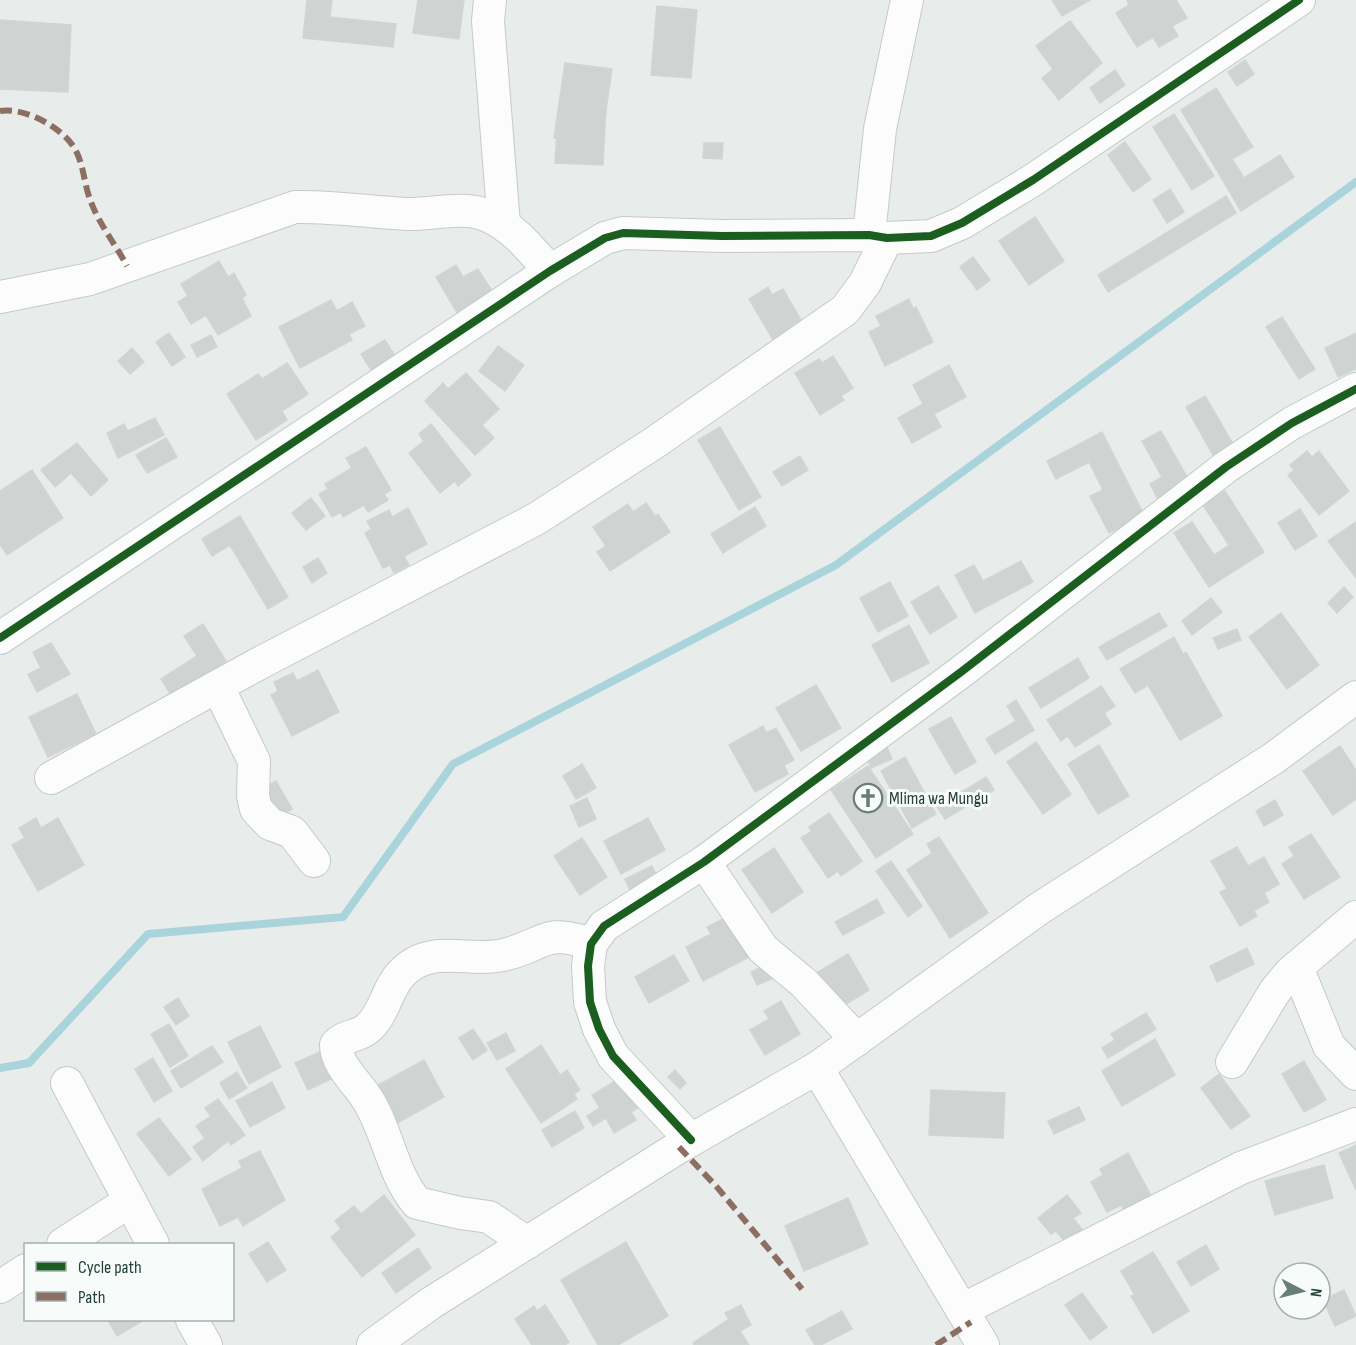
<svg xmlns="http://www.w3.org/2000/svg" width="1356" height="1345" font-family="'Sofia Sans Condensed',sans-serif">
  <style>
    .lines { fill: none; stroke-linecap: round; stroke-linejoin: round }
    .stream { stroke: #a9d4db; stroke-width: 8 }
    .building { fill: #cfd4d2; stroke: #d1d6d4; stroke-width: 1.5 }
    .minor-casing { stroke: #c5cac8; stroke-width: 34 }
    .minor { stroke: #fcfcfc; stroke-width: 32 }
    .quiet { stroke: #8d6e63; stroke-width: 6; stroke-dasharray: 12 6; stroke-linecap: butt }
    .cycleway-casing { stroke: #f7fbf9; stroke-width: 11 }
    .cycleway { stroke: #1b5e20; stroke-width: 8 }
    .labels { text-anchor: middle; stroke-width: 6; stroke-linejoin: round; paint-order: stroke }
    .poi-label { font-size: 18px; fill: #24423a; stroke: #f7fbf9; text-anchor: start }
  </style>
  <rect width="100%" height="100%" fill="#e8edeb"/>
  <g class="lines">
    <!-- stream -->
    <polyline class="stream" points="0,1068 29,1063 148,934 343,917 453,764 836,565 1356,182"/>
  </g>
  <!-- building -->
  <g class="building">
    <polygon points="307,0 332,0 330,17 396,24 393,47 303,38"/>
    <polygon points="418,0 464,0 459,39 413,33"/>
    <polygon points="1052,0 1090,0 1062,16"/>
    <polygon points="1127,0 1176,0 1187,18 1172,26 1178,36 1159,47 1153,37 1137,47 1116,13 1129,5"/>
    <polygon points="657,6 697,10 691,78 651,75"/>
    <polygon points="0,20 71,25 68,92 0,89"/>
    <polygon points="1070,21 1102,63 1059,100 1042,78 1053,69 1036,46"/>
    <polygon points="1245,60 1254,74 1237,86 1228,72"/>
    <polygon points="565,63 612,69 601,145 554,138"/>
    <polygon points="1115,70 1125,85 1100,103 1090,88"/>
    <polygon points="1216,88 1253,147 1232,159 1244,178 1280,155 1294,177 1241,211 1181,110"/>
    <polygon points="559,102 606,105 603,165 555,163"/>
    <polygon points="1174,114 1214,176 1192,190 1153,127"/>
    <polygon points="1125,142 1151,179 1133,192 1108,155"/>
    <polygon points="704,143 723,143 722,159 703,158"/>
    <polygon points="1170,189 1184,212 1167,223 1153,200"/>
    <polygon points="1226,196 1236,213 1108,292 1098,275"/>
    <polygon points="1035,217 1064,261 1029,285 999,241"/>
    <polygon points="973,257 990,280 977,290 960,267"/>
    <polygon points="219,261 228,277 234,273 246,295 242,298 251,316 218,335 206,315 191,324 178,302 188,296 181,284"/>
    <polygon points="456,265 463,277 478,269 497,299 462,321 436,277"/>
    <polygon points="768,287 772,295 783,289 801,320 790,326 794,334 776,345 749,299"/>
    <polygon points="909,299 913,309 916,307 933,342 885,366 869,332 881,326 876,316"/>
    <polygon points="331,300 337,311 352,302 365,326 349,334 352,340 300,368 279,327"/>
    <polygon points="1282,317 1315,369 1299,379 1266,327"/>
    <polygon points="169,333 185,357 172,366 156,342"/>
    <polygon points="1356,333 1356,369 1338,377 1325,348"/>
    <polygon points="211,335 217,347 197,357 191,345"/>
    <polygon points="385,340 395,356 371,370 361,354"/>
    <polygon points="498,346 524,365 505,391 479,371"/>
    <polygon points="132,348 144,362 130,374 118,361"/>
    <polygon points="833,356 853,388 841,396 844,400 820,415 795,373 819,359 822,363"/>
    <polygon points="287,363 308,394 282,411 287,420 256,440 227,394 258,374 262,379"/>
    <polygon points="949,365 966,397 934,414 941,427 912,443 898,418 923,404 913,385"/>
    <polygon points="466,373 499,409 482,425 494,438 475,455 425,401 443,383 448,389"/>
    <polygon points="1205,396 1233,444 1213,455 1186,407"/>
    <polygon points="155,418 164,435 118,458 107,433 124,424 128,431"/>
    <polygon points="431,424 471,475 458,486 455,481 440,493 409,453 424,441 419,434"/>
    <polygon points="720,427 761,497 739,510 698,440"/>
    <polygon points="1161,431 1191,484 1159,501 1150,484 1162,477 1142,441"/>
    <polygon points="1102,432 1144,515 1109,533 1090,496 1103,490 1089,462 1056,479 1047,461"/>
    <polygon points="166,438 177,457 147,473 136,455"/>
    <polygon points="77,443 108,480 91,496 71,473 55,487 41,470"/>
    <polygon points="366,447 391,490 384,494 388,500 368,512 364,505 343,517 341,512 332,517 319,494 328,489 325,484 352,468 346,458"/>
    <polygon points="1307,451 1312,457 1319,451 1349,491 1319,515 1288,475 1294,470 1290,465"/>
    <polygon points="800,456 808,470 782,486 773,472"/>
    <polygon points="32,470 63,518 7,555 0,544 0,491"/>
    <polygon points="1225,491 1264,552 1209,587 1174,533 1192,522 1214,555 1229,545 1203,505"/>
    <polygon points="311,498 325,516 306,530 292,513"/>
    <polygon points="646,503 655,516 658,514 670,532 610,571 597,552 606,546 593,527 628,504 633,512"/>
    <polygon points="755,507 766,526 723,553 711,534"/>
    <polygon points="408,508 427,544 404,556 409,565 394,573 390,565 383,568 365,533 371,529 367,521 389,510 392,517"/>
    <polygon points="1300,509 1317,536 1295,550 1278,523"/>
    <polygon points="240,516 288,597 268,609 230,545 212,556 202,539"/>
    <polygon points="1356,522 1356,578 1328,541"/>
    <polygon points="318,558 327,573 312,583 303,567"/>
    <polygon points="1021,561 1033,582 975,613 955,575 974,565 983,581"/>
    <polygon points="890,582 908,616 878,632 860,598"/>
    <polygon points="938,586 957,617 930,634 911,602"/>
    <polygon points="1344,587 1353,597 1337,613 1328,603"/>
    <polygon points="1211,598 1222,612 1192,635 1182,621"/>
    <polygon points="1159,613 1167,626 1107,660 1099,647"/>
    <polygon points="1281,613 1319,665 1287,689 1249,637"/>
    <polygon points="203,624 226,661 215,668 218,673 175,701 161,679 197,656 184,636"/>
    <polygon points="909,625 929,663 892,682 872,645"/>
    <polygon points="1237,629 1241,640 1218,649 1213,638"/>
    <polygon points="1174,637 1183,654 1186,652 1222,716 1180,740 1148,685 1135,693 1120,669"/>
    <polygon points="51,643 70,674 37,692 28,674 41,668 33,652"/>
    <polygon points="1078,658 1089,678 1041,708 1029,688"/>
    <polygon points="318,670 339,712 292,736 271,695 278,691 274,682 293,673 297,681"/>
    <polygon points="816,685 841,728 801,751 776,708"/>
    <polygon points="1101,686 1115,706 1104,713 1111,724 1075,747 1068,736 1061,741 1047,720"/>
    <polygon points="77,694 96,734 48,757 29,717"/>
    <polygon points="1016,700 1034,730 995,754 986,739 1016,721 1007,706"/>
    <polygon points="951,717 976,762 955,774 929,729"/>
    <polygon points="763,726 766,733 776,728 794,760 784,765 788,774 755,792 729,745"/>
    <polygon points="1036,742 1071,794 1043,814 1007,762"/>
    <polygon points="886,745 892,759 871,768 865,753"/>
    <polygon points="1099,745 1129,796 1098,814 1068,764"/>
    <polygon points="1340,746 1356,770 1356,799 1333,815 1303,771"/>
    <polygon points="905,757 936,814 912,828 881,771"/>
    <polygon points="582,764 596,788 576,799 563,776"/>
    <polygon points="868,766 913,834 876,858 831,790"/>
    <polygon points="986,777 994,790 945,819 937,807"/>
    <polygon points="276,781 292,809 270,821 254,793"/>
    <polygon points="587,798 596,819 579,827 570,806"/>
    <polygon points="1275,800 1283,815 1264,826 1256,811"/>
    <polygon points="829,813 862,861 841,876 838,871 828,878 801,838 812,831 809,827"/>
    <polygon points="36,818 41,828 58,818 84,865 38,891 12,845 25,838 19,828"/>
    <polygon points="648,818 665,850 621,874 604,841"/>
    <polygon points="1311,834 1340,877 1304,899 1282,864 1294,856 1289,847"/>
    <polygon points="939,837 988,913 950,938 907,870 932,853 927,844"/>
    <polygon points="582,838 607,877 580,895 554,856"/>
    <polygon points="1237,847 1248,866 1264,857 1279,884 1264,893 1269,902 1254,911 1257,916 1240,926 1220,892 1227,889 1211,861"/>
    <polygon points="774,848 803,892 772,913 742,870"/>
    <polygon points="891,861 922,906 908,917 876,871"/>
    <polygon points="652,866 659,881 632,894 625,879"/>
    <polygon points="877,899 884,913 843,935 835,922"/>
    <polygon points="733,914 757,953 703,981 686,947 711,934 707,927"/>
    <polygon points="1247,948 1254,964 1217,982 1210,966"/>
    <polygon points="848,954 869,990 835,1011 813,975"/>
    <polygon points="674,955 689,981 649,1003 635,977"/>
    <polygon points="772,962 778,976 757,985 751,972"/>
    <polygon points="178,998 189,1016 176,1025 164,1007"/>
    <polygon points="781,1001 800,1034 765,1055 750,1030 769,1019 764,1011"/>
    <polygon points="1146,1013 1156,1029 1108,1058 1102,1048 1115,1040 1111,1034"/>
    <polygon points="169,1024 188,1056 170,1067 151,1034"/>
    <polygon points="260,1026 281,1067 249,1084 228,1042"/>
    <polygon points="473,1029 487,1050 473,1060 459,1038"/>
    <polygon points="506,1033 515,1051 497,1060 487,1043"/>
    <polygon points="1155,1039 1175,1075 1122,1106 1102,1071"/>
    <polygon points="541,1045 560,1075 567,1070 580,1090 574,1094 577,1099 541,1123 506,1069"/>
    <polygon points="212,1046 223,1062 181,1088 171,1071"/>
    <polygon points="327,1049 340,1075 308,1090 295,1063"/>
    <polygon points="153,1058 172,1091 154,1102 135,1069"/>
    <polygon points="424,1060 444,1097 392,1126 371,1089"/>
    <polygon points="1304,1061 1326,1100 1304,1112 1282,1074"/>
    <polygon points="675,1070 686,1083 680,1089 668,1077"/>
    <polygon points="237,1072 247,1088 229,1099 220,1083"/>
    <polygon points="630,1072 649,1101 631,1112 636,1120 614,1133 606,1118 593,1126 587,1116 600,1108 592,1095"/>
    <polygon points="1219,1074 1250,1116 1231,1129 1201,1088"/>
    <polygon points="272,1082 285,1108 250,1127 236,1101"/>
    <polygon points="931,1090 1005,1093 1003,1138 929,1135"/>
    <polygon points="218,1099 245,1135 231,1145 228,1141 203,1161 193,1147 205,1138 196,1126 211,1116 205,1108"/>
    <polygon points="1079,1107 1085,1120 1054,1134 1048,1121"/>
    <polygon points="575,1111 584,1128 552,1147 542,1130"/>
    <polygon points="159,1118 191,1159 169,1176 137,1134"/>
    <polygon points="1356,1145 1356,1190 1339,1153"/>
    <polygon points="260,1151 285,1200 243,1226 238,1217 220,1226 202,1189 242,1168 239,1161"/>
    <polygon points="1128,1153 1154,1201 1126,1215 1121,1205 1107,1212 1091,1182 1103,1175 1100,1169"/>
    <polygon points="1324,1165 1333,1198 1275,1215 1265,1181"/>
    <polygon points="384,1195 415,1235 362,1277 331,1237 341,1229 335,1221 354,1206 361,1214"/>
    <polygon points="1067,1195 1081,1213 1073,1218 1087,1236 1071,1249 1056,1231 1051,1234 1038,1218"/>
    <polygon points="848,1198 868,1244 804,1271 785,1226"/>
    <polygon points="268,1242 286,1270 267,1282 249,1254"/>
    <polygon points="626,1242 668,1316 618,1345 598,1345 561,1280"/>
    <polygon points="1206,1245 1219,1269 1191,1286 1177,1262"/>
    <polygon points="418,1248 431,1268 396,1293 382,1273"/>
    <polygon points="1153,1252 1189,1311 1153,1333 1131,1296 1135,1295 1121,1271"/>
    <polygon points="1344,1290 1356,1316 1335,1326 1323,1300"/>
    <polygon points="1082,1293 1107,1327 1090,1340 1065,1305"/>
    <polygon points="545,1305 569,1342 565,1345 532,1345 515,1319 534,1306 537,1311"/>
    <polygon points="741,1305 751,1325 740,1331 749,1345 694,1345 693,1343 729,1319 725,1313"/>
    <polygon points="842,1311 852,1329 821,1345 815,1345 806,1330"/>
    <polygon points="108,1320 144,1320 117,1336"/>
  </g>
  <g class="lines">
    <!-- minor casing -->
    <g class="minor-casing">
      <g id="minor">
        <polyline points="490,0 488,21 504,225"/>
        <polyline points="869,235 880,129 907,0"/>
        <path d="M0,297l90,-18 205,-72c37,-1 73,5 111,7 25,1 58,-9 82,2 26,11 44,35 62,55"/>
        <polyline points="0,638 550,271 605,238 623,233 722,236 869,235 887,238 931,236 962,223 1033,180 1299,0"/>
        <polyline points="218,687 254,761 253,796 256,809 270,824 292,832 314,861"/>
        <polyline points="51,778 258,664 536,519 654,443 845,310 865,283 887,238"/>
        <polyline points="704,862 763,949 804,983 857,1040"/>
        <polyline points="1297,967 1329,1046 1356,1074"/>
        <polyline points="1232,1062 1275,991 1290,973 1356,917"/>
        <polyline points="817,1068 983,1345"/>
        <polyline points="67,1083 153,1244"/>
        <polyline points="691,1140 613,1056 599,1029 590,1002 588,966 591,944 604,926 704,862 961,672 1226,467 1292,423 1356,389"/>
        <path d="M527,1243l-38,-26 -29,-4 -43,-10c-26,-31 -29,-73 -51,-106 -10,-15 -30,-33 -30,-52 8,-10 23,-8 32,-17 16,-13 19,-40 34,-55 29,-30 67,-10 101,-18 41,-9 40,-28 88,-11"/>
        <polyline points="63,1244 130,1201"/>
        <polyline points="0,1287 26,1270"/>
        <polyline points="962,1310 1241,1168 1356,1124"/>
        <polyline points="192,1320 206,1345"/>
        <polyline points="373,1345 431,1303 679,1147 817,1068 1040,908 1274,758 1356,697"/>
      </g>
    </g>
    <!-- minor -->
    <use href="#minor" class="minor"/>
    <!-- quiet -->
    <g class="quiet">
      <path d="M0,111c25,-4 62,16 75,38 9,16 9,36 16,53 8,22 25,43 36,64"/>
      <polyline points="679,1147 716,1186 802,1289"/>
      <polyline points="936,1345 971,1322"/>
    </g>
    <!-- cycleway casing -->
    <g class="cycleway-casing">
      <g id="cycleway">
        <polyline points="0,638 550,271 605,238 623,233 722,236 869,235 887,238 931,236 962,223 1033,180 1299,0"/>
        <polyline points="691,1140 613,1056 599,1029 590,1002 588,966 591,944 604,926 704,862 961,672 1226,467 1292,423 1356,389"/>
      </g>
    </g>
    <!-- cycleway -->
    <use href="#cycleway" class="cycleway"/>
  </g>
  <!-- icons -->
  <defs>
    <g id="church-ring" transform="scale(1.5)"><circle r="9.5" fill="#f7fbf9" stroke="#697e78" stroke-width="1.5"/><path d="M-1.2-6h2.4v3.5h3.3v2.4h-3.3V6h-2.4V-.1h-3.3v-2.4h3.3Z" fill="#697e78"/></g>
  </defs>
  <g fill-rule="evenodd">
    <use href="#church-ring" x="868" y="798"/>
  </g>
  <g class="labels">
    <!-- poi labels -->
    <g class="poi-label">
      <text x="889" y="804">Mlima wa Mungu</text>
    </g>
  </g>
  <!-- legend -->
  <rect x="24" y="1243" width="210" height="78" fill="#f7fbf9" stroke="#a3b1ad" stroke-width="1.5"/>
  <rect x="36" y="1262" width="30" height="9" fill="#1b5e20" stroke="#a3b1ad" stroke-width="1.5"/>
  <text x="78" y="1273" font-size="18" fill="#24423a">Cycle path</text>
  <rect x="36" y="1292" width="30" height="9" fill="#8d6e63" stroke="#a3b1ad" stroke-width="1.5"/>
  <text x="78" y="1303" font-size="18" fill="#24423a">Path</text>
  <!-- north arrow -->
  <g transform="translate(1302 1291) rotate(97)"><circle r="28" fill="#f7fbf9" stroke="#a3b1ad" stroke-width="1.5"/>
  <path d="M0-4.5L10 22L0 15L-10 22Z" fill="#697e78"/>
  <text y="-9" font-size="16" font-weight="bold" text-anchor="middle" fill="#24423a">N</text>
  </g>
</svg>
